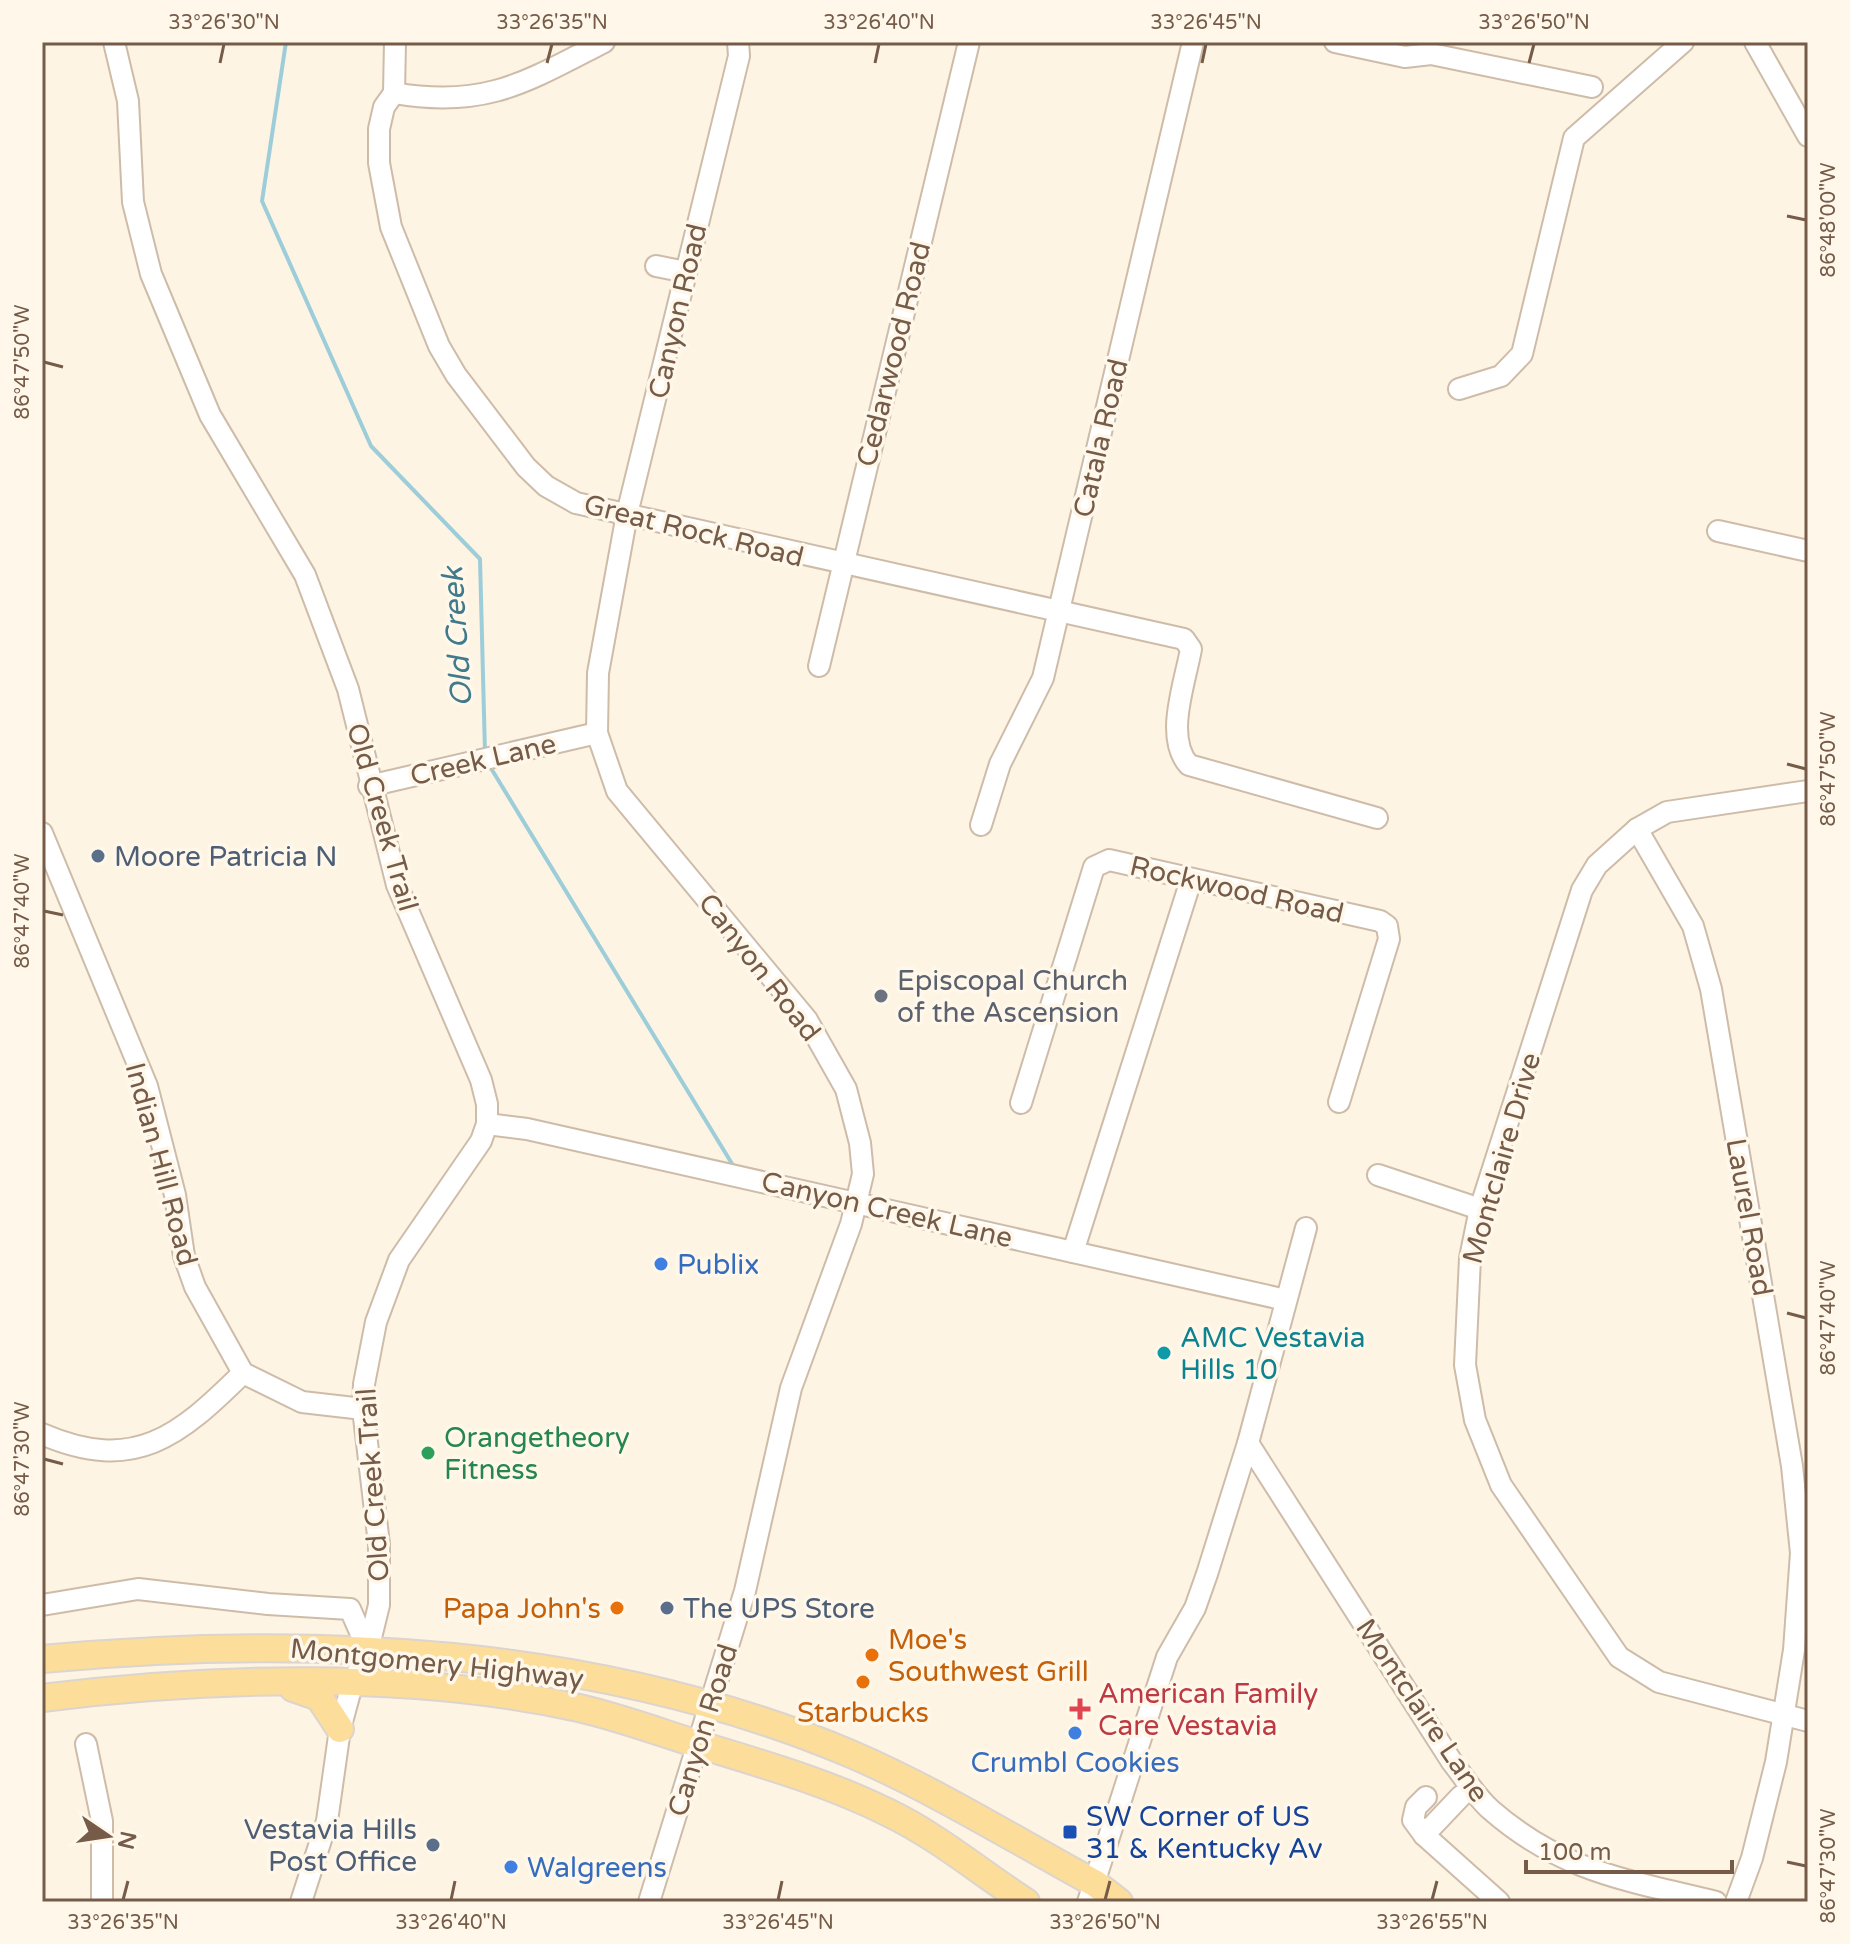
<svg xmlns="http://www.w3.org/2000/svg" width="1850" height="1944" font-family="'Varela Round',sans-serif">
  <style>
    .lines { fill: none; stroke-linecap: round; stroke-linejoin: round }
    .stream { stroke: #9dcdd9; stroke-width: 4 }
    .minor-casing { stroke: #cebca9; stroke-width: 24 }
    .major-casing { stroke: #dbd4cf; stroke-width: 30 }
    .minor { stroke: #fff; stroke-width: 20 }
    .major { stroke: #fddd9a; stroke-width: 26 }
    .ticks { fill: none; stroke: #755b48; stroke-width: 3 }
    .service-dot { fill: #5c6f8a; stroke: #fff8ea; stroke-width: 3 }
    .worship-dot { fill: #6b7280; stroke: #fff8ea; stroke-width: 3 }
    .shop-dot { fill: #3f7fe0; stroke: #fff8ea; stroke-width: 3 }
    .culture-dot { fill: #0f9aa8; stroke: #fff8ea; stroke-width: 3 }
    .leisure-dot { fill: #2e9e5b; stroke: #fff8ea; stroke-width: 3 }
    .food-dot { fill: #e8710a; stroke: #fff8ea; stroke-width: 3 }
    .health-dot { fill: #e0444e; stroke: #fff8ea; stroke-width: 3 }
    .transit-dot { fill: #1a4fb4; stroke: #fff8ea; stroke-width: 3 }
    .labels { text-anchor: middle; stroke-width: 7; stroke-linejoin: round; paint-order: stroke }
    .street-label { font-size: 28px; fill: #755b48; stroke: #fff8ea }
    .service-label { font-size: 28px; fill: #4e5e75; stroke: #fff8ea; text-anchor: start }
    .worship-label { font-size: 28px; fill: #5b616d; stroke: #fff8ea; text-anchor: start }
    .shop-label { font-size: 28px; fill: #366cbe; stroke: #fff8ea; text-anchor: start }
    .culture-label { font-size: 28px; fill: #0d838f; stroke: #fff8ea; text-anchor: start }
    .leisure-label { font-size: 28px; fill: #27864d; stroke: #fff8ea; text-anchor: start }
    .food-label { font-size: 28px; fill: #c56008; stroke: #fff8ea; text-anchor: end }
    .health-label { font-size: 28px; fill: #be3a42; stroke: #fff8ea; text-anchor: start }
    .transit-label { font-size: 28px; fill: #164399; stroke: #fff8ea; text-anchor: start }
    .water-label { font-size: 30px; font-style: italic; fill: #417a8a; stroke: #fff8ea }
    .neatline { fill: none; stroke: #755b48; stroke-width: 3 }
    .ticks-label { font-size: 20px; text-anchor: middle; fill: #755b48 }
  </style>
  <rect width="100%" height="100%" fill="#fdf4e3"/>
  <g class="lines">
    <!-- stream -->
    <g class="stream">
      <polyline points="286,42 262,201 371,446 480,559 485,753"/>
      <polyline points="489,765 734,1167"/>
    </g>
    <!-- minor casing -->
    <g class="minor-casing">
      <g id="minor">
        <polyline points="114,42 128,101 133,202 151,274 210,415 305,575 348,689 397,885 481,1080 487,1104 487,1124 481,1141 399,1260 376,1322 364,1384 363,1409 379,1544 379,1605 368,1650 352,1685 340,1729 327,1821 301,1902"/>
        <path d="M395,42l-1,51 -10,14 -5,22v34l12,64 48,119 17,29 70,92 20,19 30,17 608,136 7,10c-6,34 -27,89 -2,116l188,53"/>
        <polyline points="1335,42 1405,57 1431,54 1592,87"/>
        <polyline points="1755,42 1808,136"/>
        <path d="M394,93c91,16 132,-11 210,-51"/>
        <polyline points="656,266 686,272"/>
        <polyline points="1459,389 1501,376 1522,354 1574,138 1683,42"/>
        <polyline points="1718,531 1808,551"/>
        <polyline points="819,666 969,42"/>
        <polyline points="369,786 597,733"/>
        <polyline points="1808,791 1667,812 1637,829 1597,865 1582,890 1480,1209 1470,1258 1465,1365 1475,1420 1501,1485 1619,1657 1659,1682 1808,1721"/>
        <polyline points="981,825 1000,764 1043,678 1193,42"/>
        <polyline points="1637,829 1693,926 1711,989 1792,1466 1801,1553 1794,1650 1776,1762 1752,1858 1736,1902"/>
        <polyline points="42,833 147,1086 175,1195 184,1256 195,1287 243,1373 302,1402 363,1409"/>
        <polyline points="1021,1103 1094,867 1109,860 1380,921 1387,926 1389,939 1339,1102"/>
        <polyline points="487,1124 527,1129 1286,1300"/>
        <polyline points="1378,1175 1480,1209"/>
        <polyline points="1073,1252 1191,880"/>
        <path d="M42,1434c93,40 137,2 201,-61"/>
        <path d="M1248,1443l204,319c12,15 24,35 39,48 71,62 136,70 225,92"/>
        <polyline points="42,1605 138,1589 268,1604 350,1609 368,1650"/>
        <polyline points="86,1744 102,1821 102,1902"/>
        <polyline points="1426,1797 1416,1807 1413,1820 1424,1835 1499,1902"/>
        <polyline points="1424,1835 1461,1796"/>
        <polyline points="649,1902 745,1591 791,1388 851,1224 863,1174 860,1143 846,1089 807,1020 617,791 597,733 598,673 627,514 739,56 738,42"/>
        <polyline points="1088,1902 1167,1657 1195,1608 1207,1574 1248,1443 1306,1228"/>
      </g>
    </g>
    <!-- major casing -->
    <g class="major-casing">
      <g id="major">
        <path d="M42,1659c271,-25 555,-12 809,95 84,36 164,86 245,130l23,18"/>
        <polyline points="293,1688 319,1697 340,1729"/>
        <path d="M42,1698c170,-21 370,-27 537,10 43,10 86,26 128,39 62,19 124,37 182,66 48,23 92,60 137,89"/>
      </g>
    </g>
    <!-- minor -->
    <use href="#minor" class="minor"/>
    <!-- major -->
    <use href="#major" class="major"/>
  </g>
  <!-- ticks -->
  <path class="ticks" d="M220,63l4,-19M547,63l5,-19M875,63l4,-19M1202,63l4,-19M1529,63l5,-19M1787,216l19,4M44,362l19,5M1787,764l19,5M44,911l19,4M1787,1313l19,5M44,1459l19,5M1787,1862l19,4M123,1900l5,-19M451,1900l4,-19M778,1900l4,-19M1105,1900l5,-19M1432,1900l5,-19"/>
  <!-- markers -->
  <g class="service-dot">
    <circle cx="98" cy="856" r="8"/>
    <circle cx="667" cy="1608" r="8"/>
    <circle cx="433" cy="1845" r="8"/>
  </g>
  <circle class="worship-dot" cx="881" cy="996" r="8"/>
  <g class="shop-dot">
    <circle cx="661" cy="1264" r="8"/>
    <circle cx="1075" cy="1733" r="8"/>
    <circle cx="511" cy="1867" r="8"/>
  </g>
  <circle class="culture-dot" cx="1164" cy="1353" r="8"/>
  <circle class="leisure-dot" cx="428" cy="1453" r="8"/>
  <g class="food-dot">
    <circle cx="617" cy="1608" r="8"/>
    <circle cx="872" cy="1655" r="8"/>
    <circle cx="863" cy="1682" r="8"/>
  </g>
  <path class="health-dot" d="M1076 1697h8v8h8v8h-8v8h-8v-8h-8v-8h8z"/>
  <rect class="transit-dot" x="1062" y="1824" width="16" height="16" rx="4"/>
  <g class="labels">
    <!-- street labels -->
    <g class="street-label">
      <text transform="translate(677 311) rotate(-77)" y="10">Canyon Road</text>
      <text transform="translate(893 354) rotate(-76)" y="10">Cedarwood Road</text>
      <text transform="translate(1100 438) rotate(-77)" y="10">Catala Road</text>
      <text transform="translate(694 530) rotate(14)" y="10">Great Rock Road</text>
      <text transform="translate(483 759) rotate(-13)" y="10">Creek Lane</text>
      <text transform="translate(383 817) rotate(74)" y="10">Old Creek Trail</text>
      <text transform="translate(1237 889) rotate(13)" y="10">Rockwood Road</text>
      <text transform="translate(760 967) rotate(52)" y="10">Canyon Road</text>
      <text transform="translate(1501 1158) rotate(-74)" y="10">Montclaire Drive</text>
      <text transform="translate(162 1164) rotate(75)" y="10">Indian Hill Road</text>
      <text transform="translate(887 1209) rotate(13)" y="10">Canyon Creek Lane</text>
      <text transform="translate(1750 1217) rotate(80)" y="10">Laurel Road</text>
      <text transform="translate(372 1485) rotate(-94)" y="10">Old Creek Trail</text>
      <text transform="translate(437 1663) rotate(6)" y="10">Montgomery Highway</text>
      <text transform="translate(1423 1710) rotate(56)" y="10">Montclaire Lane</text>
      <text transform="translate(702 1730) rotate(-73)" y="10">Canyon Road</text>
    </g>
    <!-- service labels -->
    <g class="service-label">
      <text x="114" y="866">Moore Patricia N</text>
      <text x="683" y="1618">The UPS Store</text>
      <text x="417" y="1839" text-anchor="end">Vestavia Hills<tspan x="417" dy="32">Post Office</tspan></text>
    </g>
    <!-- worship labels -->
    <g class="worship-label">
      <text x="897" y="990">Episcopal Church<tspan x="897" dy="32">of the Ascension</tspan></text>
    </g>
    <!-- shop labels -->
    <g class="shop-label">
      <text x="677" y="1274">Publix</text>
      <text x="1075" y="1772" text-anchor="middle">Crumbl Cookies</text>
      <text x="527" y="1877">Walgreens</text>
    </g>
    <!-- culture labels -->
    <g class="culture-label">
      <text x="1180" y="1347">AMC Vestavia<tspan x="1180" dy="32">Hills 10</tspan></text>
    </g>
    <!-- leisure labels -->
    <g class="leisure-label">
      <text x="444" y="1447">Orangetheory<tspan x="444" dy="32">Fitness</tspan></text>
    </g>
    <!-- food labels -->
    <g class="food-label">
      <text x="601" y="1618">Papa John's</text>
      <text x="888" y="1649" text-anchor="start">Moe's<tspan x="888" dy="32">Southwest Grill</tspan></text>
      <text x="863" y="1722" text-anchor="middle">Starbucks</text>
    </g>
    <!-- health labels -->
    <g class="health-label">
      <text x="1098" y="1703">American Family<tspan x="1098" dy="32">Care Vestavia</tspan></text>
    </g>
    <!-- transit labels -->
    <g class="transit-label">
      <text x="1086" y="1826">SW Corner of US<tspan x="1086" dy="32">31 &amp; Kentucky Av</tspan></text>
    </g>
    <!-- water labels -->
    <g class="water-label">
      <text transform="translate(457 637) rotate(-94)" y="10">Old Creek</text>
    </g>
  </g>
  <!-- border -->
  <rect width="1850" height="1944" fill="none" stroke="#fff8ea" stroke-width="88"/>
  <!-- north arrow -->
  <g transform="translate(108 1836) rotate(103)" stroke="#fff8ea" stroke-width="6" paint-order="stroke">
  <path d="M0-6L14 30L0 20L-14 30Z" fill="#755b48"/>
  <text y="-12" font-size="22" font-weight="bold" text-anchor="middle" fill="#755b48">N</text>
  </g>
  <!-- scale -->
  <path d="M1526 1860v12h206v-12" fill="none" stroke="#755b48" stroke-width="4"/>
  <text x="1538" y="1860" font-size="24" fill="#755b48" stroke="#fff8ea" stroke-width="6" paint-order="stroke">100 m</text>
  <rect x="44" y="44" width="1762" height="1856" class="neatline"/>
  <g class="ticks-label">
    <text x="224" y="29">33°26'30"N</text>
    <text x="552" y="29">33°26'35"N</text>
    <text x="879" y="29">33°26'40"N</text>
    <text x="1206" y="29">33°26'45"N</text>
    <text x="1534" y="29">33°26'50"N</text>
    <text transform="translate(1828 220) rotate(-90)" y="7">86°48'00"W</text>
    <text transform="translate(22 362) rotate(-90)" y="7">86°47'50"W</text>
    <text transform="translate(1828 769) rotate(-90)" y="7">86°47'50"W</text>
    <text transform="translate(22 911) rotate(-90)" y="7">86°47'40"W</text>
    <text transform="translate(1828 1318) rotate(-90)" y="7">86°47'40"W</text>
    <text transform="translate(22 1459) rotate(-90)" y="7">86°47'30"W</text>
    <text transform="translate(1828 1866) rotate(-90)" y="7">86°47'30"W</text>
    <text x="123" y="1929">33°26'35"N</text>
    <text x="451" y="1929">33°26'40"N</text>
    <text x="778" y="1929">33°26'45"N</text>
    <text x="1105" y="1929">33°26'50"N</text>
    <text x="1432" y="1929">33°26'55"N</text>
  </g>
</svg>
